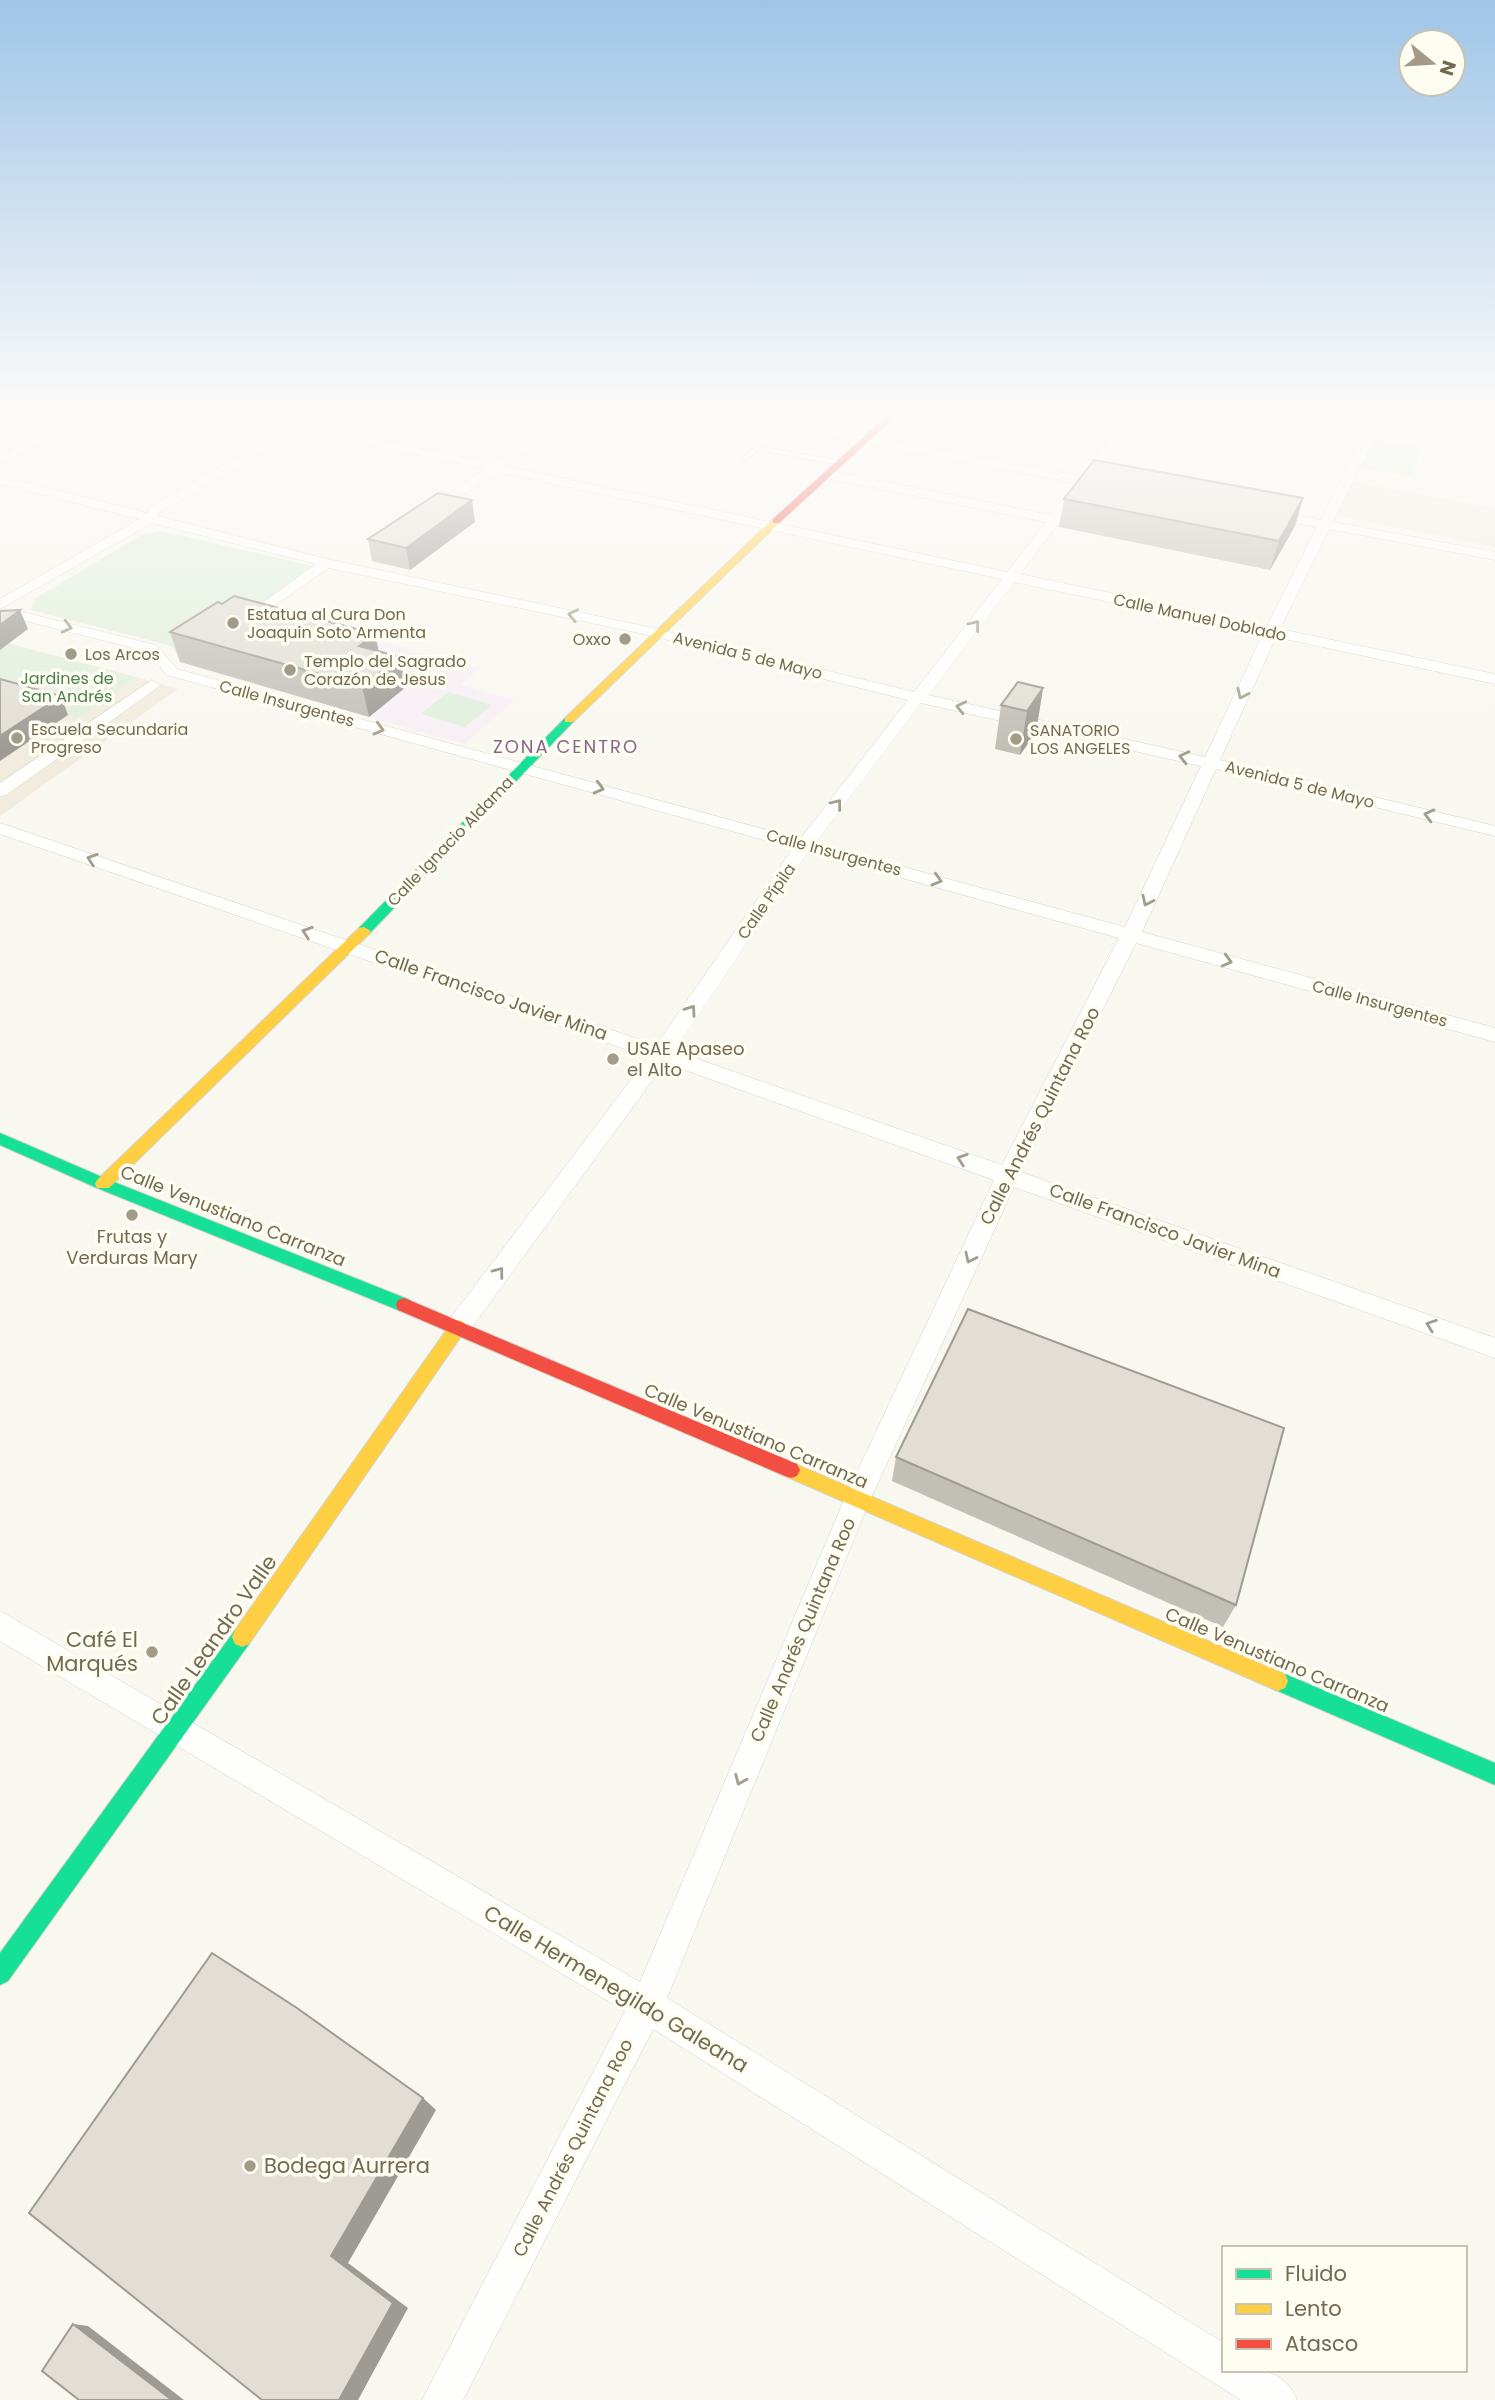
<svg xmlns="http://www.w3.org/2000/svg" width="1495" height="2400" font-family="Poppins,sans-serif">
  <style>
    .commercial { fill: #f1ecde }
    .education { fill: #f7eff4 }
    .green { fill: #e0efdc }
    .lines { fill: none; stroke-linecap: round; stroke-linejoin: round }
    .lane-casing { stroke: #d6d4cc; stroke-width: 2 }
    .street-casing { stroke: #d6d4cc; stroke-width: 1 }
    .fast-casing { stroke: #d6d4cb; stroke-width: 2 }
    .slow-casing { stroke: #d6d4cb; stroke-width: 2 }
    .jam-casing { stroke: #d6d4cb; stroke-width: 2 }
    .lane { fill: #fefefd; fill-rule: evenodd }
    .street { fill: #fefefd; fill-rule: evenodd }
    .fast { fill: #16e098; fill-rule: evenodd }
    .slow { fill: #ffcf43; fill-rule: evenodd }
    .jam { fill: #f24e42; fill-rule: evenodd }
    .wall { fill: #c2bfb7 }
    .shaded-wall { fill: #9e9b95 }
    .building { fill: #e2ded5; stroke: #9e9b95; stroke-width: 2 }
    .oneway { stroke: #a49d8d }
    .poi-dot { fill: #a29b89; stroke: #fefdf2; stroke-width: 2.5 }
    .labels { text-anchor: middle; stroke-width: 7; stroke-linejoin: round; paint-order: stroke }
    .far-poi-label { font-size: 16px; fill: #746951; stroke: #fefdf2; text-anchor: start }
    .far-street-label { font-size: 16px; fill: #746951; stroke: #fefdf2 }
    .far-park-label { font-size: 16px; fill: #4d7e4f; stroke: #fefdf2 }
    .far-quarter-label { font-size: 18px; letter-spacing: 2px; fill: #896589; stroke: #fefdf2 }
    .street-label { font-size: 18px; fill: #746951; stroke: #fefdf2 }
    .poi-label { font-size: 18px; fill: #746951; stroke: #fefdf2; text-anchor: start }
    .near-poi-label { font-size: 21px; fill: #746951; stroke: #fefdf2; text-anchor: end }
    .near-street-label { font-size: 21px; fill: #746951; stroke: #fefdf2 }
  </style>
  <rect width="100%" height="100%" fill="#f8f7f0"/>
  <!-- commercial -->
  <g class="commercial">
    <polygon points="1353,482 1495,508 1495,547 1335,515"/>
    <polygon points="136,677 178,689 0,816 0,761 68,715 77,717"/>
  </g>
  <!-- education -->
  <polygon class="education" points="357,635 480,668 460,685 515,700 464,744 369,717 406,688"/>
  <!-- green -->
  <g class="green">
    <polygon points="1373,439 1422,447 1412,477 1360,467"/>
    <polygon points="161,531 317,567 181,662 172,646 31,610 33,600 143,534"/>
    <polygon points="0,641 136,677 77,718 54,711 0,704"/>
    <polygon points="448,692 492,705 465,727 421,714"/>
  </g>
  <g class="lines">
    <!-- lane casing -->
    <g class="lane-casing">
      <polygon id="lane" points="757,446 841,461 844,463 841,465 758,450 746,460 742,460 742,458"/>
    </g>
    <!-- street casing -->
    <g class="street-casing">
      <g id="street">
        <polygon points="78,415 93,415 0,464 0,455"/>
        <path d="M239,415h24l35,8 6,-3 5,5 183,38 70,-48h14l-71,51 502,106 39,-50 -216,-43 -6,-4 6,-4 221,44 25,-32 -344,-64 -6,-4h26l329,61 48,-61h12l-48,64 7,1v6l-12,-1 -68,89 247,52 50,-99 -50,-9 -7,-4 7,-4 54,10 53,-105h12l-53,107 162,30v8l-166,-31 -49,100 215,45v10l-219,-47 -56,123 275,66v10l-279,-67 -74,163 353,96v14l-359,-99 -115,229 474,166v20l-481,-171 -144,313 -203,498 557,345v27c31,0 59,-4 73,30h-56l-588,-371 -190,371h-41l203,-389 -625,-370v-30l640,371 204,-482 150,-320 -329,-117 -198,271 -9,3 -9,-3 -3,-7 3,-7 199,-263 -648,-223v-11l656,222 137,-197 -626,-173 -21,-24 -128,-32 -18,-1v-8l18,1 138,34 21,24 623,170 108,-139 -264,-66 -315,-66 -81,56 -7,-4 2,-3 73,-53 -164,-41 -152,86v-10l139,-80 -139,-35v-8l147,37 3,-6 139,-79zM301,430l183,39 -61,42 -2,3 7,4 69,-46 505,107 -88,113 -270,-66 -317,-67 -169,-43 2,-4zM1014,582l249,52 -58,123 -277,-62zM921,703l280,63 -76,161 -310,-84zM808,852l311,86 -117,227 -328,-114z"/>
        <polygon points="152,680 160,685 157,688 6,795 0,796 0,783"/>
      </g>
    </g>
    <!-- fast casing -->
    <g class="fast-casing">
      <g id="fast">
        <polygon points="565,718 575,720 369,934 359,934 359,928"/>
        <polygon points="0,1133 109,1180 410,1300 412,1305 410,1310 404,1312 398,1310 97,1188 0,1145"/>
        <polygon points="242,1627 249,1630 252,1637 249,1644 8,1981 0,1985 0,1953 235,1630"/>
        <polygon points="1278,1671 1495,1763 1495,1785 1271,1688 1268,1681 1271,1674"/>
      </g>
    </g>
    <!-- slow casing -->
    <g class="slow-casing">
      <g id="slow">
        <polygon points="773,519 781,521 573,722 565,722 565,718"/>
        <polygon points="364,927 371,931 369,934 109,1188 97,1188 95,1184 97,1180 359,928"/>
        <polygon points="458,1320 464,1322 466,1327 464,1332 249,1644 242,1647 235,1644 232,1637 235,1630 452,1322"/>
        <polygon points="791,1462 1285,1674 1288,1681 1285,1688 1278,1691 1271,1688 785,1476 782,1470 785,1464"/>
      </g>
    </g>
    <!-- jam casing -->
    <g class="jam-casing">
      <g id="jam">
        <polygon points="888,415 897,415 779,523 773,523 773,519"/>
        <polygon points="404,1298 797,1464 800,1470 797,1476 791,1478 785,1476 398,1310 396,1305 398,1300"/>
      </g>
    </g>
    <!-- lane -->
    <use href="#lane" class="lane"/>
    <!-- street -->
    <use href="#street" class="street"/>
    <!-- fast -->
    <use href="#fast" class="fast"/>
    <!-- slow -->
    <use href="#slow" class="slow"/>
    <!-- jam -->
    <use href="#jam" class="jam"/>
  </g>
  <!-- wall -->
  <g class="wall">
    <polygon points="1303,498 1295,526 1270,570 1059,527 1064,499"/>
    <polygon points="475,522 410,570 372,561 368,539"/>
    <polygon points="170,632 375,634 379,651 406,687 369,717 180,662"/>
    <polygon points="1043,688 1036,732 1020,755 995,749 1001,705"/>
    <polygon points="896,1457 1236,1605 1223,1627 892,1481"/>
  </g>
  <!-- shaded-wall -->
  <g class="shaded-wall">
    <polygon points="1303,498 1295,526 1270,570 1279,541"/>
    <polygon points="472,500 475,522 410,570 406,548"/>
    <polygon points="20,610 28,629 0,650 0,625"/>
    <polygon points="375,634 381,664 359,646"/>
    <polygon points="400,657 406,687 369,717 362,686"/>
    <polygon points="1043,688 1036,732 1020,755 1027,711"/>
    <polygon points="61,696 68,715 0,761 0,736"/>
    <polygon points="423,2098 436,2110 348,2263 408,2308 358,2400 339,2400 331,2256"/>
    <polygon points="73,2324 88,2326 184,2400 172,2400"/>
  </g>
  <!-- building -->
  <g class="building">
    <polygon points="1094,460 1303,498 1279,541 1064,499"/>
    <polygon points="438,493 472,500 406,548 368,539"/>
    <polygon points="234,596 375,634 359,646 400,657 362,686 170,632 218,602 222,604"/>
    <polygon points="20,610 0,625 0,611"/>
    <polygon points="0,679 61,696 0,736"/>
    <polygon points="1018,682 1043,688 1027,711 1001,705"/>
    <polygon points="968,1309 1284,1428 1236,1605 896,1457"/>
    <polygon points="212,1953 297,2008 423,2098 331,2256 393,2303 339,2400 262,2400 29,2213"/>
    <polygon points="73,2324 172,2400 79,2400 42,2371"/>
  </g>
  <!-- one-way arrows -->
  <defs><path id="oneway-chevron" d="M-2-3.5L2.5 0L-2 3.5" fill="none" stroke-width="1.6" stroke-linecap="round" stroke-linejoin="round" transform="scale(1.75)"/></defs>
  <g class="oneway">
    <use href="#oneway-chevron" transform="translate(573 615) rotate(-168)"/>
    <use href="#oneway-chevron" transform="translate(975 625) rotate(-52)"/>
    <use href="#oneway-chevron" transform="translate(67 627) rotate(14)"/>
    <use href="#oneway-chevron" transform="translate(1242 694) rotate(115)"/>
    <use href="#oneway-chevron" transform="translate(961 707) rotate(-167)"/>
    <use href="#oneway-chevron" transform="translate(379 729) rotate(15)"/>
    <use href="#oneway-chevron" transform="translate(1184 757) rotate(-167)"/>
    <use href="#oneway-chevron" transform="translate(599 788) rotate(15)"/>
    <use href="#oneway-chevron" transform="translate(837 804) rotate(-52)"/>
    <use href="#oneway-chevron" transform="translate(1429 815) rotate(-166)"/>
    <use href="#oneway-chevron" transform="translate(92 859) rotate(-161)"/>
    <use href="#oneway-chevron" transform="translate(937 880) rotate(16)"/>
    <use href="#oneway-chevron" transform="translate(1147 901) rotate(115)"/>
    <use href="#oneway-chevron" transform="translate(307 932) rotate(-161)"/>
    <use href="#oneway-chevron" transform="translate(1227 961) rotate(15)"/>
    <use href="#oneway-chevron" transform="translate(691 1010) rotate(-55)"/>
    <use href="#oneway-chevron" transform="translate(962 1159) rotate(-161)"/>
    <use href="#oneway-chevron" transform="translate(970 1258) rotate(115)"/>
    <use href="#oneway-chevron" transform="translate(499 1272) rotate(-53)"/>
    <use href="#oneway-chevron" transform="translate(1431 1325) rotate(-160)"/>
    <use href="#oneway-chevron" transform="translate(740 1780) rotate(113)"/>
  </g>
  <!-- sky -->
  <linearGradient id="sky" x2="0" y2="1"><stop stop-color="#9fc5e8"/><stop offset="0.55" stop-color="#fcfbf8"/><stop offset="1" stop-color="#fcfbf8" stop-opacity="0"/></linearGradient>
  <rect width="1495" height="751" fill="url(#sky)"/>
  <!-- markers -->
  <g class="poi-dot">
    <circle cx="233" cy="623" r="7"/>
    <circle cx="625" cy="639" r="7"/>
    <circle cx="71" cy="654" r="7"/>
    <circle cx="290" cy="670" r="7"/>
    <circle cx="17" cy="738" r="7"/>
    <circle cx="1016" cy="739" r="7"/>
    <circle cx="613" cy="1059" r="7"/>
    <circle cx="132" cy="1215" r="7"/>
    <circle cx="152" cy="1652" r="7"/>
    <circle cx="250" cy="2166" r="7"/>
  </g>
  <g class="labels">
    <!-- far-poi labels -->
    <g class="far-poi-label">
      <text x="247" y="620">Estatua al Cura Don<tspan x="247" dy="18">Joaquin Soto Armenta</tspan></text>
      <text x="611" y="645" text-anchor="end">Oxxo</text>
      <text x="85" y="660">Los Arcos</text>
      <text x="304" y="667">Templo del Sagrado<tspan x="304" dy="18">Corazón de Jesus</tspan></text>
      <text x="31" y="735">Escuela Secundaria<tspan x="31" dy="18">Progreso</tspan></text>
      <text x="1030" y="736">SANATORIO<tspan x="1030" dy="18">LOS ANGELES</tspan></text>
    </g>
    <!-- far-street labels -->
    <g class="far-street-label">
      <text transform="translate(1200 617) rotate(12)" y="6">Calle Manuel Doblado</text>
      <text transform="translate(748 655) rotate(14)" y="6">Avenida 5 de Mayo</text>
      <text transform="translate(287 703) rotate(15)" y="6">Calle Insurgentes</text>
      <text transform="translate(1300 784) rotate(14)" y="6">Avenida 5 de Mayo</text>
      <text transform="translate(450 841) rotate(-46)" y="6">Calle Ignacio Aldama</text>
      <text transform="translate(834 852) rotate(15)" y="6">Calle Insurgentes</text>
      <text transform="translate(766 901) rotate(-55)" y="6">Calle Pípila</text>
      <text transform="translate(1380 1003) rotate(15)" y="6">Calle Insurgentes</text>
    </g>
    <!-- far-park labels -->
    <g class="far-park-label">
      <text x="67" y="684">Jardines de<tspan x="67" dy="18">San Andrés</tspan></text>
    </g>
    <!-- far-quarter labels -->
    <g class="far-quarter-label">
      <text x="566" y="753">ZONA CENTRO</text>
    </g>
    <!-- street labels -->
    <g class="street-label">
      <text transform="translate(491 995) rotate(19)" y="6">Calle Francisco Javier Mina</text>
      <text transform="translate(1040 1116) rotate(-63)" y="6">Calle Andrés Quintana Roo</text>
      <text transform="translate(233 1216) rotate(22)" y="6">Calle Venustiano Carranza</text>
      <text transform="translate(1165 1231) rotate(20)" y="6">Calle Francisco Javier Mina</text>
      <text transform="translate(756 1436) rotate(23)" y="6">Calle Venustiano Carranza</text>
      <text transform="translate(803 1630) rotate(-67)" y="6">Calle Andrés Quintana Roo</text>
      <text transform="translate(1277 1660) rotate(23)" y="6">Calle Venustiano Carranza</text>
      <text transform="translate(573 2148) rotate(-63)" y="6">Calle Andrés Quintana Roo</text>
    </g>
    <!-- poi labels -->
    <g class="poi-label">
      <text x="627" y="1055">USAE Apaseo<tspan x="627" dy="21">el Alto</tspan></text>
      <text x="132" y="1243" text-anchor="middle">Frutas y<tspan x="132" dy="21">Verduras Mary</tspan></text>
    </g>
    <!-- near-poi labels -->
    <g class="near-poi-label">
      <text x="138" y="1647">Café El<tspan x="138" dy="24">Marqués</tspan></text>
      <text x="264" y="2173" text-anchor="start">Bodega Aurrera</text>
    </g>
    <!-- near-street labels -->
    <g class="near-street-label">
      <text transform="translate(214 1640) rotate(-55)" y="7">Calle Leandro Valle</text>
      <text transform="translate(616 1989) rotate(31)" y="7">Calle Hermenegildo Galeana</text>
    </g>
  </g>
  <!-- legend -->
  <rect x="1222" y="2246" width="245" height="126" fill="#fefdf2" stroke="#c7c2b2" stroke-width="2"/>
  <rect x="1236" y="2269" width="35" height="10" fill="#16e098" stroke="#c7c2b2" stroke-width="2"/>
  <text x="1285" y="2281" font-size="21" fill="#746951">Fluido</text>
  <rect x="1236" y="2304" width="35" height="10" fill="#ffcf43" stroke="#c7c2b2" stroke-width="2"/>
  <text x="1285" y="2316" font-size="21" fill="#746951">Lento</text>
  <rect x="1236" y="2339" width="35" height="10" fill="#f24e42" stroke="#c7c2b2" stroke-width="2"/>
  <text x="1285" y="2351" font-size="21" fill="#746951">Atasco</text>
  <!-- north arrow -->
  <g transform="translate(1432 63) rotate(108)"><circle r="33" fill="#fefdf2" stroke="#c7c2b2" stroke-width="2"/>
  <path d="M0-5L12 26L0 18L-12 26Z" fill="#a29b89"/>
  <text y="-10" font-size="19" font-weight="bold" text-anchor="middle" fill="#746951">N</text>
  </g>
</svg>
